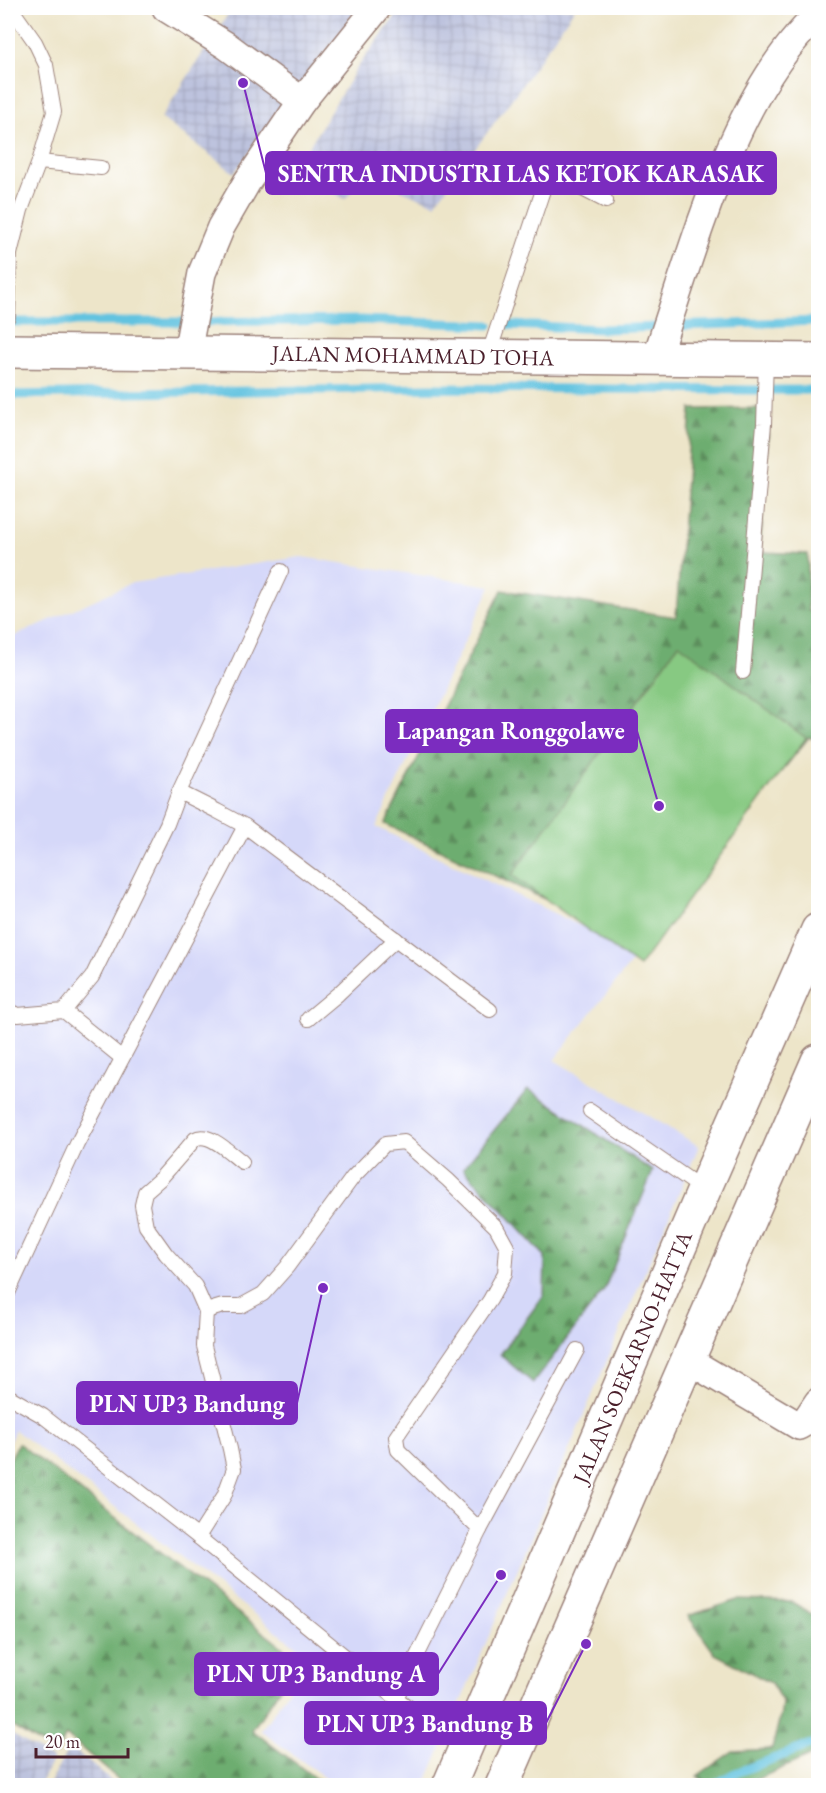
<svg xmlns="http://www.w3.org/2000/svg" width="826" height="1793" font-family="'EB Garamond',serif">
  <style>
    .built { fill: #d5d8f9 }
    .industrial { fill: url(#industrial-grid) }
    .forest { fill: url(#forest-firs); stroke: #5c664e; stroke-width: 1.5 }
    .pitch { fill: #87c982; stroke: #687456; stroke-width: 1.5 }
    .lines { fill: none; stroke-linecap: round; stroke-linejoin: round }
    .stream { stroke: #62c3e0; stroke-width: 9 }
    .lane-casing { stroke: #9c827a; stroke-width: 16 }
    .street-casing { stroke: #9c827a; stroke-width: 30 }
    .primary-casing { stroke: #9c827a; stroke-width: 36 }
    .highway-casing { stroke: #9c827a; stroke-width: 36 }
    .lane { stroke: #fff; stroke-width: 14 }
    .street { stroke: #fff; stroke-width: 27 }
    .primary { stroke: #fff; stroke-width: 33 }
    .highway { stroke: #fff; stroke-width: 33 }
    .labels { text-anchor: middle; stroke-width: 4.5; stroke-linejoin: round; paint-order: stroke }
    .street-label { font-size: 22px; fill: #4a1f2b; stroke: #fff }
    .leader { fill: none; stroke: #7b2cbf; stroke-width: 2 }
    .callout-dot { fill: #7b2cbf; stroke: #fff; stroke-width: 2 }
    .callout { fill: #7b2cbf; stroke: #7b2cbf; stroke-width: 2 }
    .callout-label { font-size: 24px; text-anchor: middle; font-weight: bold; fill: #fff }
  </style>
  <defs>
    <pattern id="industrial-grid" width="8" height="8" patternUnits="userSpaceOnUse" patternTransform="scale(1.5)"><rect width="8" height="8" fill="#bdc3de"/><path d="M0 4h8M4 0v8" fill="none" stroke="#a4a7bf"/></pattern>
    <pattern id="forest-firs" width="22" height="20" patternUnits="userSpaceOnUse" patternTransform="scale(1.5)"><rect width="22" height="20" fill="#6dad70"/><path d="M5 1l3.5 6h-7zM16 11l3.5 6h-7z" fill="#5c8c5c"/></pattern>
  </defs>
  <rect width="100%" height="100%" fill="#fff"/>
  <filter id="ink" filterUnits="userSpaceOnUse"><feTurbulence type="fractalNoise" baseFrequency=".0167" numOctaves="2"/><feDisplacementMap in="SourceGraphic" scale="12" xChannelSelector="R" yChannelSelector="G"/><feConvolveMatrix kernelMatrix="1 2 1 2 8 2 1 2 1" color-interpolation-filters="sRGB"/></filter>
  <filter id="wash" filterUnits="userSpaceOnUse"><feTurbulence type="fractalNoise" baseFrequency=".008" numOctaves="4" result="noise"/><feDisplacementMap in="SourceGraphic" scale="24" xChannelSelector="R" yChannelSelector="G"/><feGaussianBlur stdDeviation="1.35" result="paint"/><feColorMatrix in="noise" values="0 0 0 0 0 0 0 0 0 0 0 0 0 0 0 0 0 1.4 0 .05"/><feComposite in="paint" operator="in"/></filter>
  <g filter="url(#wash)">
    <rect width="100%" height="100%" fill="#ede5c9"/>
    <!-- built -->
    <polygon class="built" points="301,557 491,586 376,827 638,954 554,1060 699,1146 425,1785 335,1785 261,1731 310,1657 15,1430 8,1445 8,639 132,583"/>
    <!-- industrial -->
    <g class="industrial">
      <polygon points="232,8 359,8 234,173 161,118"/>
      <polygon points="402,8 575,8 522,85 435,204 366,175 345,199 294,171 359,65"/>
      <polygon points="8,1732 53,1759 39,1785 8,1785"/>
      <polygon points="70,1745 70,1746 116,1785 49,1785"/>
    </g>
    <!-- forest -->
    <g class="forest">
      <polygon points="770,408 760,552 808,554 808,611 818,612 818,741 809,737 644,946 385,824 502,590 676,617 691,409"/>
      <polygon points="528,1089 653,1171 604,1290 533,1383 500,1355 544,1295 545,1256 463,1168"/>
      <polygon points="18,1443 299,1660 252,1730 324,1785 125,1785 66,1735 57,1754 8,1724 8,1464"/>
      <polygon points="738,1600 792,1602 818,1618 818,1752 744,1785 708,1785 697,1776 733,1751 772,1749 781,1713 782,1701 771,1683 715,1654 688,1616"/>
    </g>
    <!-- pitch -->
    <polygon class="pitch" points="679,644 806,738 639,967 512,875"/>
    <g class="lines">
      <!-- stream -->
      <g class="stream">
        <polyline points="14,322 187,322"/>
        <polyline points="195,322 361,320 489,325"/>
        <polyline points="510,325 604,329 659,327"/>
        <polyline points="672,326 818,321"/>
        <polyline points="768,390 818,390"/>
        <polyline points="8,395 430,388 758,390"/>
        <polyline points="656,1786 666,1786"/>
        <polyline points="713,1786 733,1774 818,1742"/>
      </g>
    </g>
  </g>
  <g filter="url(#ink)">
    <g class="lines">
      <!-- lane casing -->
      <g class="lane-casing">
        <g id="lane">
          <polyline points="39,162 101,168"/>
          <polyline points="8,317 10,254 21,210 39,162 54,112 46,65 35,42 11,8"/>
          <polyline points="488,356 545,184 555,175 606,201"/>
          <polyline points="743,672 764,424 766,359"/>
          <polyline points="179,792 281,571"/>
          <polyline points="8,1011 18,1015 64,1011 92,977 167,824 179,792 217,811 245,826"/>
          <polyline points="64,1011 122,1058"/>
          <polyline points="308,1019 338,994 396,939"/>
          <polyline points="590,1111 704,1190"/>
          <polyline points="8,1293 77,1144 245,826 490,1010"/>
          <polyline points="206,1311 223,1306 241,1306 263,1294 287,1267 353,1177 385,1144 404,1142 448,1180 496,1227 507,1247 505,1273 490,1300 396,1437 398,1450 480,1530 396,1698"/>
          <polyline points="8,1396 43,1416 198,1537 396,1698 464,1749"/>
          <polyline points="480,1530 577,1350"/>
          <path d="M198,1537l26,-41 10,-27 -4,-20 -26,-103 2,-35 -11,-25 -29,-32 -20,-28 -4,-21 3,-13 16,-14 34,-39c14,-8 36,15 47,23"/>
        </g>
      </g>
      <!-- street casing -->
      <g class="street-casing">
        <g id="street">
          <polyline points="166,8 227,46 302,101"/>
          <polyline points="187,353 202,273 221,227 247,182 302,101 377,8"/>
          <path d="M656,358c37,-107 77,-266 162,-343"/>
          <polyline points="688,1360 799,1426 804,1423 818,1402"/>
        </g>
      </g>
      <!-- primary casing -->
      <g class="primary-casing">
        <polyline id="primary" points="8,351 818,360"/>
      </g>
      <!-- highway casing -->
      <g class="highway-casing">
        <g id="highway">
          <polyline points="449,1786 704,1190 818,930"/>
          <polyline points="502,1786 818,1061"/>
        </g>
      </g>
      <!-- lane -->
      <use href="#lane" class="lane"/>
      <!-- street -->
      <use href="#street" class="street"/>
      <!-- primary -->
      <use href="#primary" class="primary"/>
      <!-- highway -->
      <use href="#highway" class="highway"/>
    </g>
  </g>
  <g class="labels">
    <!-- street labels -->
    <g class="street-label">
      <text transform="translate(413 355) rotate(1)" y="8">JALAN MOHAMMAD TOHA</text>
      <text transform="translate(632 1357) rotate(-67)" y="8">JALAN SOEKARNO-HATTA</text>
    </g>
  </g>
  <!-- callouts -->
  <path class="leader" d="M243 83L266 173M659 806L637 731M323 1288L297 1403M501 1575L438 1674M586 1644L546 1723"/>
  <g class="callout-dot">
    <circle cx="243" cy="83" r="6"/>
    <circle cx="659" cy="806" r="6"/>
    <circle cx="323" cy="1288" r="6"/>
    <circle cx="501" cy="1575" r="6"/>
    <circle cx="586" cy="1644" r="6"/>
  </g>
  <g class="callout">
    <rect x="266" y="152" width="510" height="42" rx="6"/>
    <rect x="386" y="710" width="251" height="42" rx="6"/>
    <rect x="77" y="1382" width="220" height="42" rx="6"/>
    <rect x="195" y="1653" width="243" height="42" rx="6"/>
    <rect x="305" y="1702" width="241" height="42" rx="6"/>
  </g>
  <g class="callout-label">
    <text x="521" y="182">SENTRA INDUSTRI LAS KETOK KARASAK</text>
    <text x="511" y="739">Lapangan Ronggolawe</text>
    <text x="187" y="1412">PLN UP3 Bandung</text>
    <text x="316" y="1682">PLN UP3 Bandung A</text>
    <text x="425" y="1732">PLN UP3 Bandung B</text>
  </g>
  <!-- margin -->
  <rect width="826" height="1793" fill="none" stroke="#fff" stroke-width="30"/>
  <!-- scale -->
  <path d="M36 1748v9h92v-9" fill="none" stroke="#4a1f2b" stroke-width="3"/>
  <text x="45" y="1748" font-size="18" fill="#4a1f2b" stroke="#ffffff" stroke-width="4.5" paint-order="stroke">20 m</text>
</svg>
